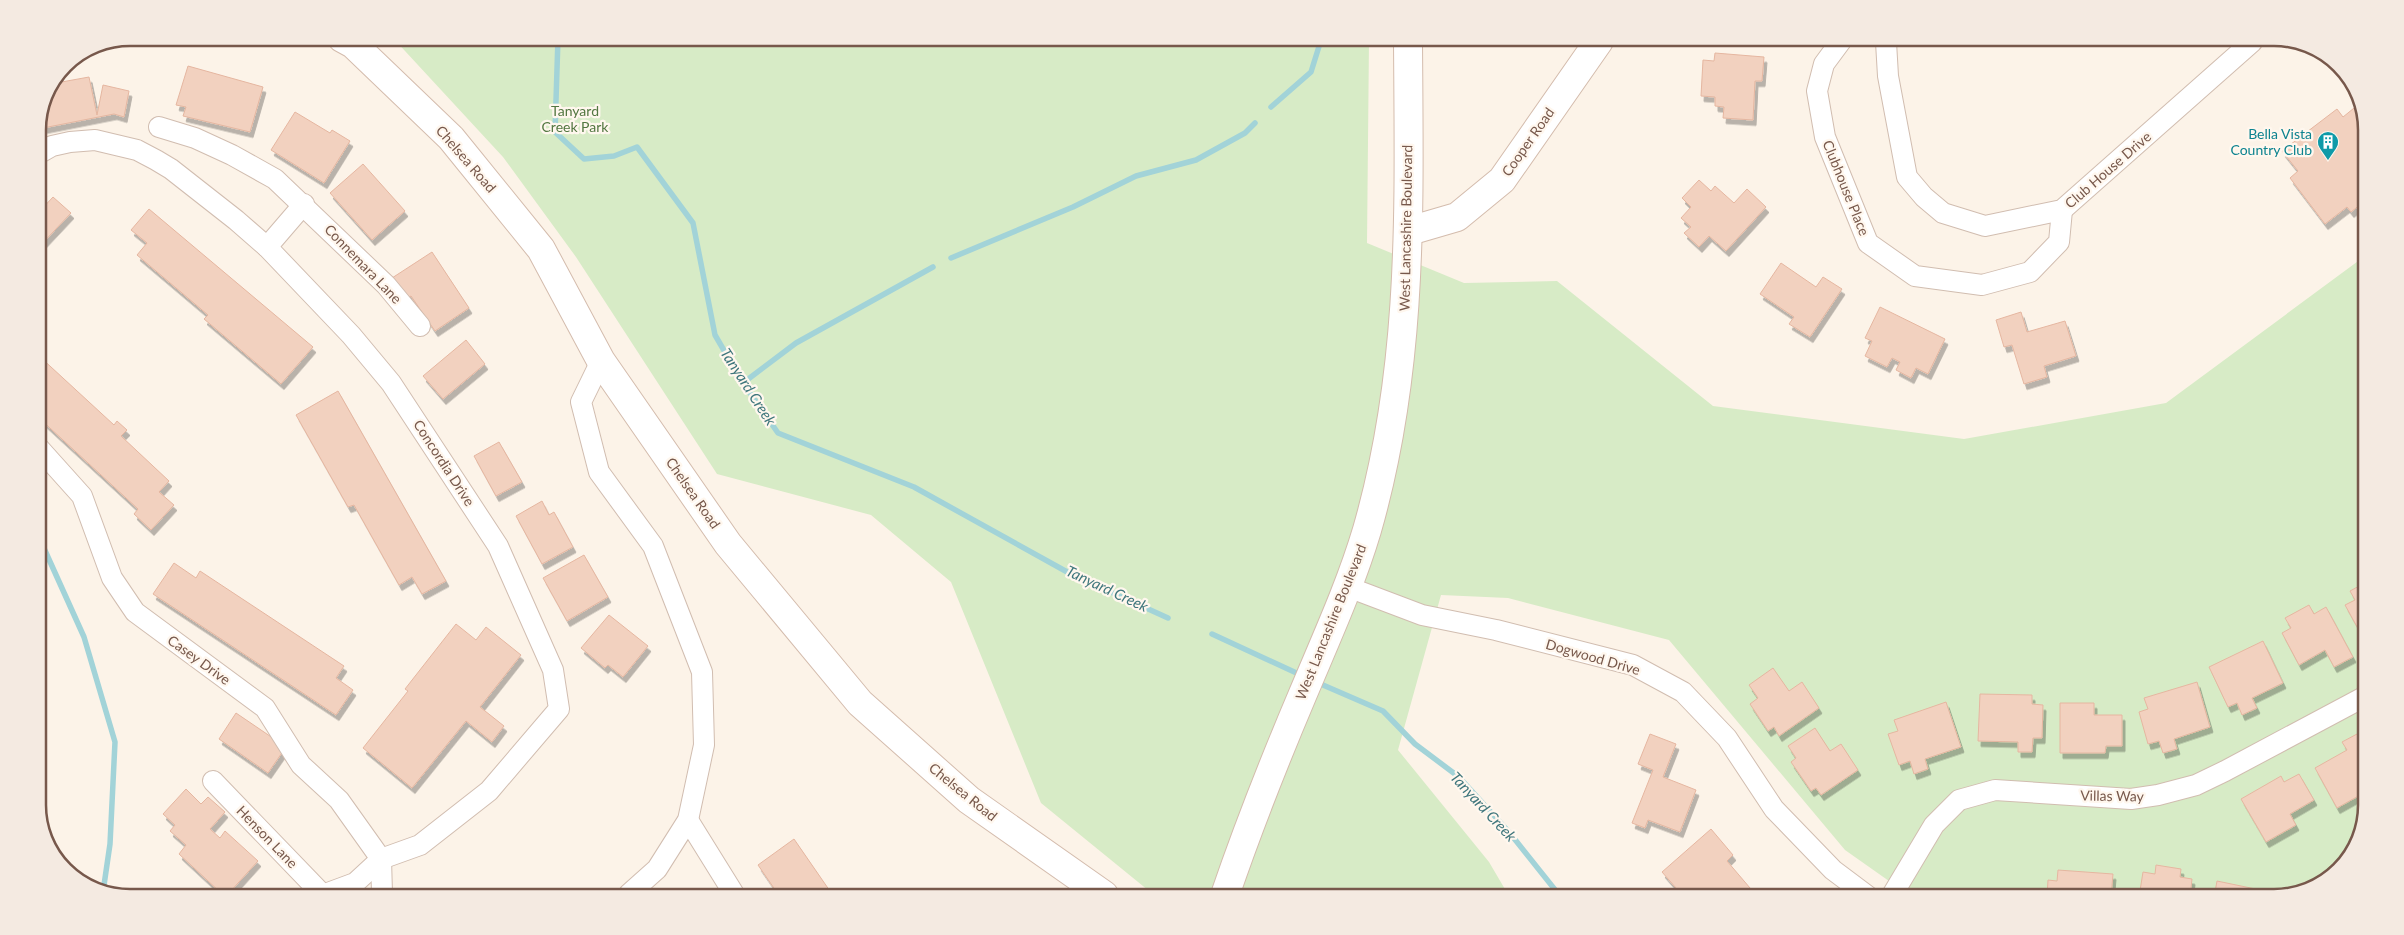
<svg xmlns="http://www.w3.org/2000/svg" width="2404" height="935" font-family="Lato,sans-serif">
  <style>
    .green { fill: #d7ebc6 }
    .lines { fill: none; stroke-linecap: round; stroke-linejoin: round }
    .stream { stroke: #a2d3d8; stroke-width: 5.5 }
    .building { fill: #f2d1bf; stroke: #e5b6a0; filter: url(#shadow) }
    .street-casing { stroke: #d1bdb0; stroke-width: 22 }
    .secondary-casing { stroke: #d4bcad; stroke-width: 30 }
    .street { stroke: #fff; stroke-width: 20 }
    .secondary { stroke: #fff; stroke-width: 28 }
    .labels { text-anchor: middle; stroke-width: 4.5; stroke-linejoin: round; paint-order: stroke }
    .park-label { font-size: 14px; fill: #537741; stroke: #fff7ee }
    .culture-label { font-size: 14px; fill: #0d838f; stroke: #fff7ee; text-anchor: end }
    .street-label { font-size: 14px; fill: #77584b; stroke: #fff7ee }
    .water-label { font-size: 15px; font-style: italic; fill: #3f767c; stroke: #fff7ee }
    .rim { fill: none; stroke: #77584b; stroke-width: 2.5 }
  </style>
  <defs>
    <filter id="shadow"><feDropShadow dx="3" dy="5.5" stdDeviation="0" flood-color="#0004"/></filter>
  </defs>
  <rect width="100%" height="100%" fill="#fcf3e8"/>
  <!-- green -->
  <polygon class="green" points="393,38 1369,40 1367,243 1464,283 1557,281 1713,406 1964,439 2166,403 2365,256 2361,835 2325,882 2274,897 1920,897 1906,893 1845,850 1669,640 1508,598 1441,595 1398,750 1489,862 1509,896 1154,895 1041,803 951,582 871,515 717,474 576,257 503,157"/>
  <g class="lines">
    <!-- stream -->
    <g class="stream">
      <polyline points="558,38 555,132 584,159 614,156 637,147 693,223 715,335 743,383 778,433 914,487 1069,573 1168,618"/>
      <polyline points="1271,107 1311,72 1321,40"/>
      <polyline points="951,258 1073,207 1136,176 1196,160 1245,133 1255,123"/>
      <polyline points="743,383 796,343 933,267"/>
      <polyline points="38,535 84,637 115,742 110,844 103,892"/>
      <polyline points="1212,634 1303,676"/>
      <polyline points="1316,682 1383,711 1415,744 1459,777 1509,832 1560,896"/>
    </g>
  </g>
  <!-- building -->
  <g class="building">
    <polygon points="1715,53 1764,57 1762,81 1755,81 1753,120 1723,118 1724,107 1715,106 1715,97 1701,96 1703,60 1714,61"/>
    <polygon points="188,66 263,87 250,132 183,116 186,107 176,105"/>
    <polygon points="89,77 97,115 103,85 129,91 124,117 114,114 38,129 38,125 56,83"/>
    <polygon points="2359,104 2366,124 2366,200 2351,212 2347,207 2325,224 2290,178 2298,171 2282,151 2337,109 2343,117"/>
    <polygon points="295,112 330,133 332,130 350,141 324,183 271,150"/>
    <polygon points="363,164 405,211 372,240 330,193"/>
    <polygon points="1699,180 1711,191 1715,186 1734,203 1747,189 1766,207 1726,251 1709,236 1699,247 1684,233 1691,227 1681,218 1691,207 1682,198"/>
    <polygon points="53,197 71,213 38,248 38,213"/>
    <polygon points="149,209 313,347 281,384 204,319 208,315 137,255 147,243 131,230"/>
    <polygon points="432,252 469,308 435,331 411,296 406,299 392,278"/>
    <polygon points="1781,263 1816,287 1823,277 1842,289 1810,337 1789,324 1794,317 1760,294"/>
    <polygon points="1880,307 1945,339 1928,374 1916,368 1911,378 1896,370 1900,362 1892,358 1887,367 1865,356 1872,341 1865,338"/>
    <polygon points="2021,312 2027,332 2065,321 2076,356 2044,366 2047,377 2024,384 2012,345 2004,347 1996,320"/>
    <polygon points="466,340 485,364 443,399 423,376"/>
    <polygon points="38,355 114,425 117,421 127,430 121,436 169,481 159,492 174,505 151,530 134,514 138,509 38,417"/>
    <polygon points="338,391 446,581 422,594 412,577 399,585 354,505 348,507 296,415"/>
    <polygon points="499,442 522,482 496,496 474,456"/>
    <polygon points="542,501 549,515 554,512 573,547 542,564 516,516"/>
    <polygon points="584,555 608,597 567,621 543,578"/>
    <polygon points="174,563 196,578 200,571 344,666 336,678 353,690 336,715 153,594"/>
    <polygon points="2363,584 2363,633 2361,634 2345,605 2355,600 2350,591"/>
    <polygon points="2309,605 2314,614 2326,607 2353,657 2334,667 2325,650 2299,665 2282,633 2291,628 2285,618"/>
    <polygon points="609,615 648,646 623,677 608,665 605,668 581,648"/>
    <polygon points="456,624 476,640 486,627 521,655 480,707 504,726 492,742 466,721 412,788 363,748 408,691 405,689"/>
    <polygon points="2263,641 2283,683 2252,698 2257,708 2242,715 2237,703 2228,707 2209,667"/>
    <polygon points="1773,668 1789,691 1802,682 1819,708 1779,736 1774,727 1768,731 1750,704 1758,698 1749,685"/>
    <polygon points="2197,682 2210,727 2174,739 2177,749 2163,753 2159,741 2148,744 2139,712 2148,709 2144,698"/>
    <polygon points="1980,694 2032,695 2032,704 2043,705 2042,738 2033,738 2032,752 2018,752 2018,742 1978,741"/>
    <polygon points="1946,702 1961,747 1925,759 1928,769 1914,774 1910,761 1899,765 1888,734 1898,731 1894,720"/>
    <polygon points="2060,703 2094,703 2094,715 2122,715 2122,746 2106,746 2105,753 2060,753"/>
    <polygon points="236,713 286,747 268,773 219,739"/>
    <polygon points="1815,728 1830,751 1841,744 1858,770 1821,795 1816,788 1811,791 1791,762 1796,758 1788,746"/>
    <polygon points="1650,734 1676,744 1663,777 1696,790 1680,832 1648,820 1645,828 1632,823 1653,770 1638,764"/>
    <polygon points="2357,734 2362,744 2362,794 2337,808 2315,768 2347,750 2342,742"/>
    <polygon points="2299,774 2314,800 2290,814 2296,825 2266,842 2241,799 2281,776 2284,782"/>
    <polygon points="186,789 201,804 208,797 225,812 210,829 220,838 225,831 258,861 229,893 221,893 179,854 186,845 170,831 175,825 163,814"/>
    <polygon points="1711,829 1733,855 1727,861 1756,895 1754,896 1683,896 1662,872"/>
    <polygon points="794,839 832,894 778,894 758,865"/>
    <polygon points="2156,865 2181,869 2180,877 2192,879 2190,897 2139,897 2143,872 2155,874"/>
    <polygon points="2058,870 2113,874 2111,897 2047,897 2048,880 2057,881"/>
    <polygon points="2217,881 2270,892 2269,897 2204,897 2205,890 2215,892"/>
  </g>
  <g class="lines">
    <!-- street casing -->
    <g class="street-casing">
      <g id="street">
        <polyline points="1841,41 1824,64 1817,91 1825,137 1868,243 1915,276 1982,285 2030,272 2059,242 2062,210"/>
        <polyline points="1886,42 1888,76 1907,177 1924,197 1943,213 1985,226 2062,210 2252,42"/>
        <polyline points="159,127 195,138 232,155 275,179 386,285 420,326"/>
        <polyline points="38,154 52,146 70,142 95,140 137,150 156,160 171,169 236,220 267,247 351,335 391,383 498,546 553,670 559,709 489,791 420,845 381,859 355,883 328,893"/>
        <polyline points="267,247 304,204"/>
        <polyline points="601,361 581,402 599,472 653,546 702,672 704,745 688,820 657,869 629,894"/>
        <polyline points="38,447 82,496 112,578 135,612 265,708 301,765 339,800 381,859"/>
        <polyline points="1348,587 1422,615 1496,630 1633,665 1683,692 1727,738 1774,809 1833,870 1869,897"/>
        <polyline points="213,781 321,893"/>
        <polyline points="688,820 734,894"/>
        <polyline points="381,859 382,893"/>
        <polyline points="1891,897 1934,825 1959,800 1995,790 2131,799 2158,795 2196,785 2225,771 2362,698"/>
      </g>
    </g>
    <!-- secondary casing -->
    <g class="secondary-casing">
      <g id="secondary">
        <polyline points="342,38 353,44 451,138 541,249 601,361 728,544 860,703 969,800 1104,895"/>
        <polyline points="1409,231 1457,217 1502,180 1599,41"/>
        <path d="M1225,895c23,-67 49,-133 77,-199 23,-55 48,-109 65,-166 47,-163 42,-322 41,-490"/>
      </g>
    </g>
    <!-- street -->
    <use href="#street" class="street"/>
    <!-- secondary -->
    <use href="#secondary" class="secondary"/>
  </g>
  <!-- icons -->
  <defs>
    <g id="building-pin" transform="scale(1.125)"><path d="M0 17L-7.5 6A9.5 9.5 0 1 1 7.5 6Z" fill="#0f9aa8" stroke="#fff7ee"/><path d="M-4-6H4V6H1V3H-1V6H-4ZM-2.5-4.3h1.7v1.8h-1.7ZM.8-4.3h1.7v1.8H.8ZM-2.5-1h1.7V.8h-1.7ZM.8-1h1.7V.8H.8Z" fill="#fff"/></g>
  </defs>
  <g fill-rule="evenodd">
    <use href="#building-pin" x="2328" y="142"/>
  </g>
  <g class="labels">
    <!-- park labels -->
    <g class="park-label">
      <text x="575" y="116">Tanyard<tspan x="575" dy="16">Creek Park</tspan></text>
    </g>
    <!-- culture labels -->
    <g class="culture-label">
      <text x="2312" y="139">Bella Vista<tspan x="2312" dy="16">Country Club</tspan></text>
    </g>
    <!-- street labels -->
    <g class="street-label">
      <text transform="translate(1528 142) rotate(-55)" y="5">Cooper Road</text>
      <text transform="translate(466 159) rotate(49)" y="5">Chelsea Road</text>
      <text transform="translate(2108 170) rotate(-41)" y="5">Club House Drive</text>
      <text transform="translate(1846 188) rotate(68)" y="5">Clubhouse Place</text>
      <text transform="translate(1406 228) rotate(-89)" y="5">West Lancashire Boulevard</text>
      <text transform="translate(363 264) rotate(46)" y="5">Connemara Lane</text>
      <text transform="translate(444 463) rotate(57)" y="5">Concordia Drive</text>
      <text transform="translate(693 493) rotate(55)" y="5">Chelsea Road</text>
      <text transform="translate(1331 622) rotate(-68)" y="5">West Lancashire Boulevard</text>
      <text transform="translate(1593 657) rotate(16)" y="5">Dogwood Drive</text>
      <text transform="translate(199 660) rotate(36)" y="5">Casey Drive</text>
      <text transform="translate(963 792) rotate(39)" y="5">Chelsea Road</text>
      <text transform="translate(2112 796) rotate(1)" y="5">Villas Way</text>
      <text transform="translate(267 837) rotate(46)" y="5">Henson Lane</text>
    </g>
    <!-- water labels -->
    <g class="water-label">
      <text transform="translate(748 387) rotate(57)" y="5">Tanyard Creek</text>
      <text transform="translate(1107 589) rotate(25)" y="5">Tanyard Creek</text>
      <text transform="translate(1483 807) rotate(47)" y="5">Tanyard Creek</text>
    </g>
  </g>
  <!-- crop -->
  <path d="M0 0H2404V935H0ZM130 46H2274A84 84 0 0 1 2358 130V805A84 84 0 0 1 2274 889H130A84 84 0 0 1 46 805V130A84 84 0 0 1 130 46Z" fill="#f4eae1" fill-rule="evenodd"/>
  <path class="rim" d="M130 46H2274A84 84 0 0 1 2358 130V805A84 84 0 0 1 2274 889H130A84 84 0 0 1 46 805V130A84 84 0 0 1 130 46Z"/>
</svg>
